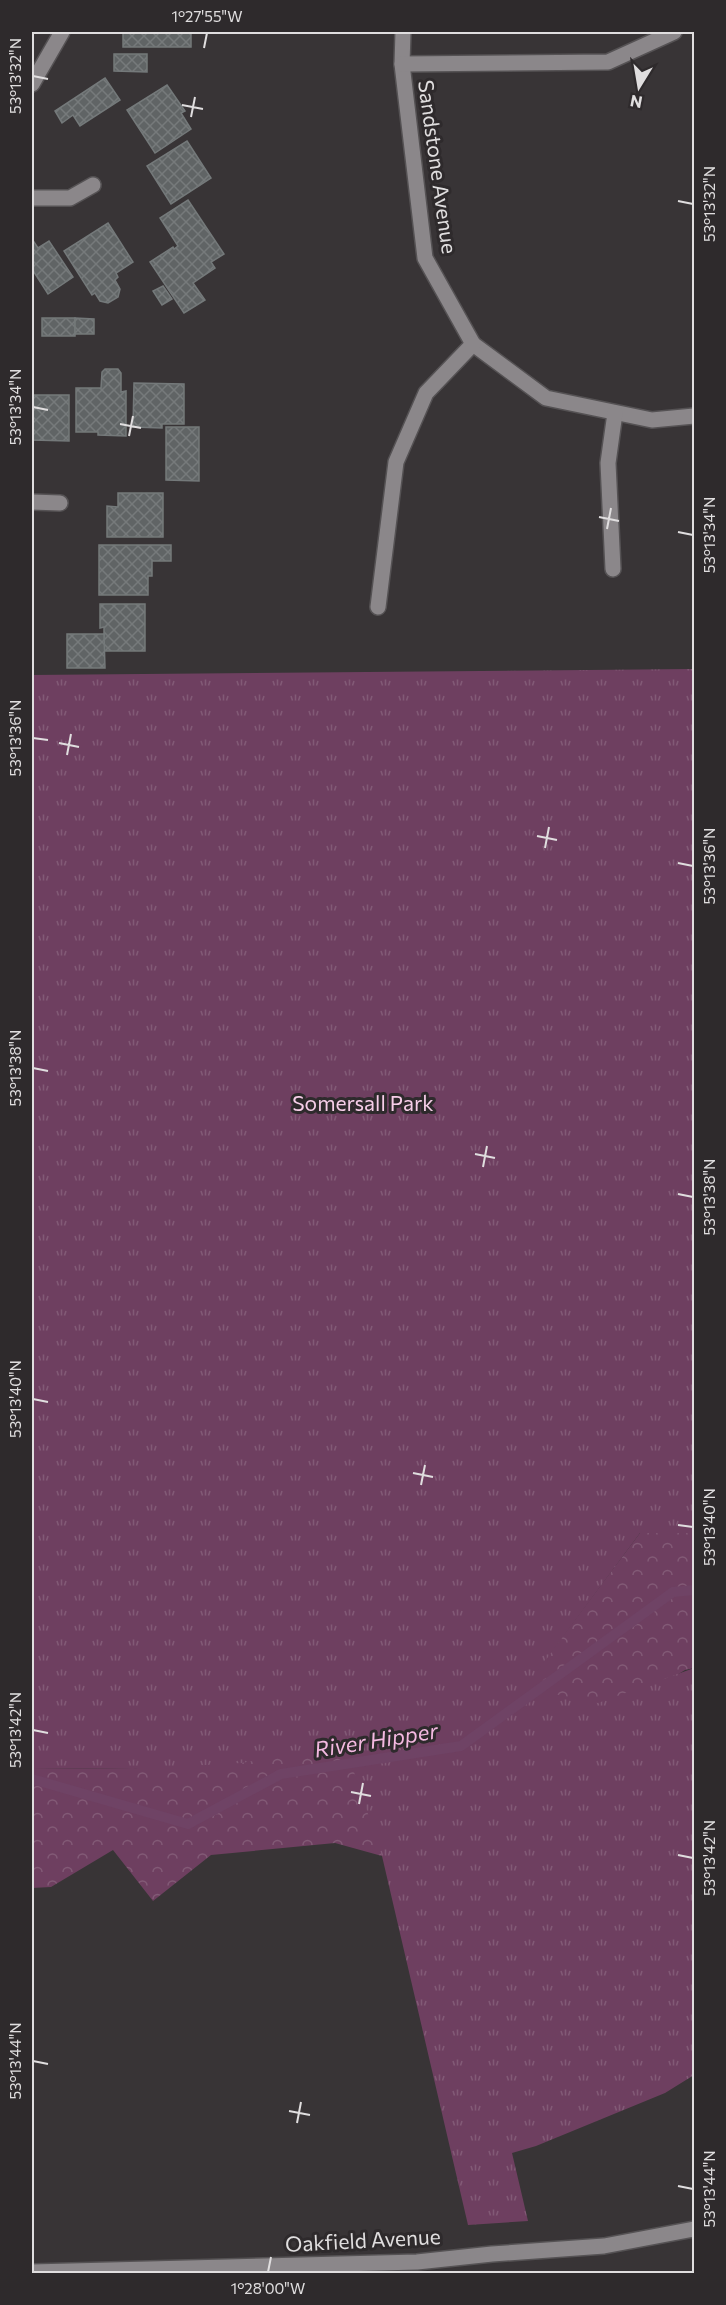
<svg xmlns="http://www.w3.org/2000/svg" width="726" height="2305" font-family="Commissioner,sans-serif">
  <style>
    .forest { fill: url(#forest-crowns) }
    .park { fill: url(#park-tufts) }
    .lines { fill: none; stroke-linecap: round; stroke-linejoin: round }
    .stream { stroke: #6f4365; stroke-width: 10 }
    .building { fill: url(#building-cross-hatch); stroke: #74797a; stroke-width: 1.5 }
    .minor-casing { stroke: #555254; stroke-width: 18 }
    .minor { stroke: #8b878a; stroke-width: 15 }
    .ticks { fill: none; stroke: #e0dedf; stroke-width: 2 }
    .labels { text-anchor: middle; stroke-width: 6; stroke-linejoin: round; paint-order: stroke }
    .street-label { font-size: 21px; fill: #e0dedf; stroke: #2e2a2c }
    .park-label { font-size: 21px; fill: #f7cee9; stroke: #2e2a2c }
    .water-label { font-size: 22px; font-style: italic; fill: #f4b9e1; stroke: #2e2a2c }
    .neatline { fill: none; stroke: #e0dedf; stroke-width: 2 }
    .ticks-label { font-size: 15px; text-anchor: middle; fill: #e0dedf }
  </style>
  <defs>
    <pattern id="forest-crowns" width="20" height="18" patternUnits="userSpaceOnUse" patternTransform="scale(1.5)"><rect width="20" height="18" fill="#6e3f60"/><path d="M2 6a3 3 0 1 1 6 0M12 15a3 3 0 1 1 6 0" fill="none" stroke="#825a76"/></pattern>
    <pattern id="park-tufts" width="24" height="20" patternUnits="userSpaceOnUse" patternTransform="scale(1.5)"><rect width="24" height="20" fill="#6e3f60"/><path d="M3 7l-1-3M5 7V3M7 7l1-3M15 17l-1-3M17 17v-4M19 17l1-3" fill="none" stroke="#825a76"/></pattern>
    <pattern id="building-cross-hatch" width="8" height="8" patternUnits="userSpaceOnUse" patternTransform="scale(1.5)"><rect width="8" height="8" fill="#606465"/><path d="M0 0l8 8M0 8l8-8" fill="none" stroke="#767a7b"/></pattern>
  </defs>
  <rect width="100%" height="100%" fill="#383436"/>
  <!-- forest -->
  <polygon class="forest" points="640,1533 694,1533 694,1668 685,1670 382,1856 335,1843 211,1855 153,1901 113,1850 51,1887 32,1888 32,1768 133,1769 524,1688"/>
  <!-- park -->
  <polygon class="park" points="694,669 694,1533 640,1533 525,1688 598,1703 694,1668 694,2075 665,2093 536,2146 512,2153 528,2221 468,2225 382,1856 345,1745 241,1763 133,1769 32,1768 32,675"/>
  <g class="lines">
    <!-- stream -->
    <polyline class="stream" points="32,1779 188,1824 281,1774 461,1746 673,1592 694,1590"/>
  </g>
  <!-- building -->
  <g class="building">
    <rect x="123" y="32" width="68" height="15"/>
    <polygon points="114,54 147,54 147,72 114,71"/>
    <polygon points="105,78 120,100 80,126 73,115 62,123 55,111"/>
    <polygon points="167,85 185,111 181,113 191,129 155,153 127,110"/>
    <polygon points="187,141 211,178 171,204 147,166"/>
    <polygon points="188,200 224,254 211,262 215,268 193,283 205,300 184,313 150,262 173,247 174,249 178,246 160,218"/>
    <polygon points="108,223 133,262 116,273 118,277 115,280 120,289 118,297 108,303 100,301 95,293 92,295 64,251"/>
    <polygon points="32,239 38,248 49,241 73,277 48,294 32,269"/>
    <polygon points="163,286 172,299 162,305 153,291"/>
    <rect x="42" y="318" width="33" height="18"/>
    <polygon points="75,318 94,319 94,334 75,334"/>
    <polygon points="105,369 118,369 121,373 121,392 126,391 126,436 98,435 98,432 76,432 76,388 101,388 102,372"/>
    <polygon points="134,383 184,384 184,424 162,424 162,428 133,427"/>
    <polygon points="32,395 69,395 69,441 32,440"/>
    <polygon points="166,427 199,427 199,481 166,480"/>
    <polygon points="118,493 163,493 163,537 107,537 107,506 118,507"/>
    <polygon points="99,545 171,545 171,561 152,561 152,576 148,576 148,595 99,595"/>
    <polygon points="100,604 145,604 145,651 104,651 104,627 100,628"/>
    <polygon points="67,634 104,634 105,668 67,668"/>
  </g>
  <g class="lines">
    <!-- minor casing -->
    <g class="minor-casing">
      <g id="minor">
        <polyline points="403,32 402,64 425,258 473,344 546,398 652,420 694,416"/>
        <polyline points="402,64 608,62 674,32"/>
        <polyline points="32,84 62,32"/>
        <polyline points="32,198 70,198 93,185"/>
        <polyline points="32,502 60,503"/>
        <polyline points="613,569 608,463 615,413"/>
        <polyline points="378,607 396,462 426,393 473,344"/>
        <polyline points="32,2272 417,2262 492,2254 604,2246 694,2229"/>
      </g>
    </g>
    <!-- minor -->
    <use href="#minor" class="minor"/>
  </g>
  <!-- ticks -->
  <path class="ticks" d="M204,48l3,-15M33,76l15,3M182,105l21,4M191,117l4,-20M678,201l15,3M33,407l15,3M120,424l21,4M129,436l4,-20M599,517l20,4M607,529l4,-21M678,532l15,3M33,738l15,2M59,743l20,4M67,755l4,-21M537,836l20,4M545,848l4,-21M678,863l15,3M33,1068l15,3M475,1154l20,4M483,1167l4,-21M678,1194l15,3M33,1399l15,3M413,1473l20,4M421,1485l4,-20M678,1525l15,2M33,1730l15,3M351,1792l20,4M359,1804l4,-21M678,1855l15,3M33,2061l15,3M289,2111l21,4M297,2123l4,-21M678,2186l15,3M268,2272l3,-15"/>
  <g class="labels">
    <!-- street labels -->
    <g class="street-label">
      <text transform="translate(437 167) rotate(82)" y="7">Sandstone Avenue</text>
      <text transform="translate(363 2241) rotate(-3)" y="7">Oakfield Avenue</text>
    </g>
    <!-- park labels -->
    <g class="park-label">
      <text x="363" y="1111">Somersall Park</text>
    </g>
    <!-- water labels -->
    <g class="water-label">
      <text transform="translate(376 1740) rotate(-9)" y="8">River Hipper</text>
    </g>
  </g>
  <!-- border -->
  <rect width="726" height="2305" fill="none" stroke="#2e2a2c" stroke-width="66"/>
  <!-- north arrow -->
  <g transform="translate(639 87) rotate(191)" stroke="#2e2a2c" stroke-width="4.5" paint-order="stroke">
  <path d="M0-4.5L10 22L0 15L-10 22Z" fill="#e0dedf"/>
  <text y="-9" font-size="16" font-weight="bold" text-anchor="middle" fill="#e0dedf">N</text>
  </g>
  <rect x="33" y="33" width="660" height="2239" class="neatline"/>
  <g class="ticks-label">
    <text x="207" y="22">1°27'55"W</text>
    <text transform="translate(16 76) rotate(-90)" y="5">53°13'32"N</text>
    <text transform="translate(710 204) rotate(-90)" y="5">53°13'32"N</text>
    <text transform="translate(16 407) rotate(-90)" y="5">53°13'34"N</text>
    <text transform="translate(710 535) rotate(-90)" y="5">53°13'34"N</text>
    <text transform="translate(16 738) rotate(-90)" y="5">53°13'36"N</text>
    <text transform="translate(710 866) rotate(-90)" y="5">53°13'36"N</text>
    <text transform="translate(16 1068) rotate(-90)" y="5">53°13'38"N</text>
    <text transform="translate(710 1197) rotate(-90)" y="5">53°13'38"N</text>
    <text transform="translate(16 1399) rotate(-90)" y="5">53°13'40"N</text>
    <text transform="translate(710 1527) rotate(-90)" y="5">53°13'40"N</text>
    <text transform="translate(16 1730) rotate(-90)" y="5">53°13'42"N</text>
    <text transform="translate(710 1858) rotate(-90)" y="5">53°13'42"N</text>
    <text transform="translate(16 2061) rotate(-90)" y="5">53°13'44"N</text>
    <text transform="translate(710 2189) rotate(-90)" y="5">53°13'44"N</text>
    <text x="268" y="2294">1°28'00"W</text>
  </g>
</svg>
